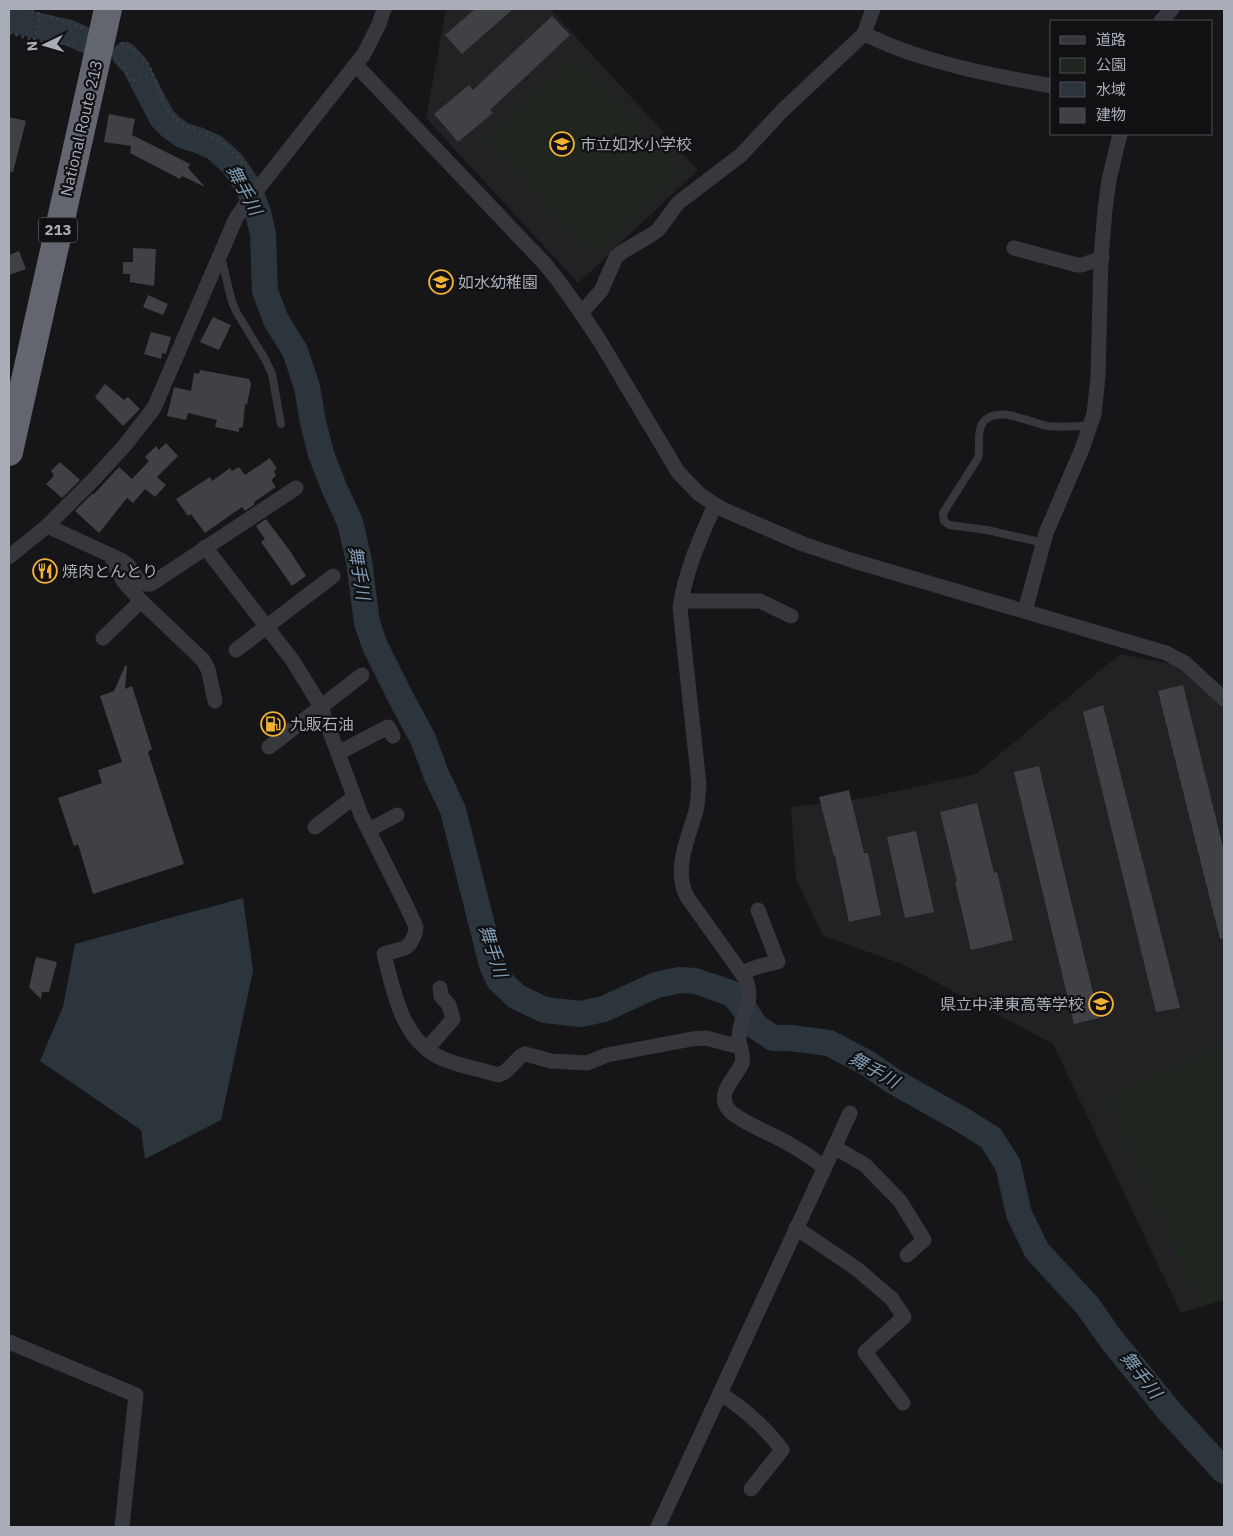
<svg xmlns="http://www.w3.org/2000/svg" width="1233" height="1536" font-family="'IBM Plex Sans','Noto Sans JP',sans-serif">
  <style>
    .built { fill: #222225 }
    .green { fill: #1e261f }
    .water { fill: #2c353c }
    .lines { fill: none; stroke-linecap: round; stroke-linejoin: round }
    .river { stroke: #2c353c; stroke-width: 26 }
    .building { fill: #404145 }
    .path { stroke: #3d3f44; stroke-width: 2.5; stroke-dasharray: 2.5 4; stroke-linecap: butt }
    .lane { stroke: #37383d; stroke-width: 8 }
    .street { stroke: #37383d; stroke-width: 15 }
    .highway { stroke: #63666e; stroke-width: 28 }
    .labels { text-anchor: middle; stroke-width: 4.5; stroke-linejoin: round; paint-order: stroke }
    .shield { fill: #111113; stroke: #7b7e86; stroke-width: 1 }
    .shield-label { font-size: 15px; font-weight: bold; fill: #a8adb8 }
    .street-label { font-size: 16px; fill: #a8adb8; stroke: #111113 }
    .poi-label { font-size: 16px; fill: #a8adb8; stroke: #111113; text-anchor: start }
    .water-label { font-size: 18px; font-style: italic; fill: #7f9bb3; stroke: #111113 }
  </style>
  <rect width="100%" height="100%" fill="#161618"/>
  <!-- built -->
  <g class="built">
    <polygon points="446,9 550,9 698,170 578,283 426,118"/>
    <polygon points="1120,654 1177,665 1224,705 1224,1300 1181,1313 1053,1044 902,964 823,936 796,879 791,807 859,799 976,774"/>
  </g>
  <!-- green -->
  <g class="green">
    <polygon points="574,56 683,171 594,256 485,140"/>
    <polygon points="1224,1044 1224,1297 1201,1307 1106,1098"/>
  </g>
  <!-- water -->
  <polygon class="water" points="243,898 253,971 221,1120 145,1159 141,1130 40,1061 63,1007 75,944"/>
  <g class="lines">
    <!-- river -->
    <g class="river">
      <polyline points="9,19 70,33 85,40"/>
      <polyline points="125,55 135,66 162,118 171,127 184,136 198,140 214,147 232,163 247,185 258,212 263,234 265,291 276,320 295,351 307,387 313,422 321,454 335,490 350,522 359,561 367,623 375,646 402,700 423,739 436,774 453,810 492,965 499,980 517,997 545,1010 581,1014 604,1009 656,985 680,980 695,981 716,988 733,994 744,1008 755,1026 773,1038 791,1038 829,1043 867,1063 893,1081 964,1121 991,1138 1008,1165 1019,1214 1037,1251 1087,1305 1111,1339 1170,1412 1224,1471"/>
    </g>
  </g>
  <!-- building -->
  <g class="building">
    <polygon points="475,9 513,9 462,54 445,35"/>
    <polygon points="552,16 570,35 490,110 493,113 458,142 434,114 469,85 473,90"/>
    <polygon points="109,114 135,119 132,135 190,164 188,168 205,187 182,176 180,179 130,153 131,146 104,142"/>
    <polygon points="9,117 26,121 13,172 9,172"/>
    <polygon points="133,248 156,249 154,286 130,282 130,274 123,274 123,262 133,262"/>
    <polygon points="19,251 26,269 9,275 9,255"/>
    <polygon points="148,295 168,304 163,315 143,307"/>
    <polygon points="213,317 231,325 219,350 200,342"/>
    <polygon points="151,332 171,337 166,354 162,353 161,359 144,354"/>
    <polygon points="200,370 249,379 251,384 247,405 245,404 243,427 239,428 239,432 215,427 217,420 188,413 186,420 167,416 174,387 191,391 194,373 199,374"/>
    <polygon points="105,384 124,400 128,397 140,409 123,426 95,397"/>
    <polygon points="166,443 178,456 157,477 166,485 155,497 145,489 133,503 127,498 99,533 75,511 93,493 94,494 119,467 132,479 149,461 145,457 156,446 159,450"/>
    <polygon points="270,458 277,469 274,471 276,476 271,480 276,487 254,502 255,504 245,511 242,507 205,533 191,514 188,516 176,499 210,477 212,481 230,468 232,471 239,467 245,475"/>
    <polygon points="60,462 80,480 62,498 46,484 54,476 51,471"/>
    <polygon points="266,519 290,551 306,576 292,586 261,542 265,539 256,526"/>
    <polygon points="125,666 127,666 125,689 132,686 152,749 148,752 184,864 93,894 78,844 74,846 58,798 102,783 98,770 122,762 100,696 114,691"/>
    <polygon points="1183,685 1224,851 1224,938 1220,939 1158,691"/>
    <polygon points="1103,705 1180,1008 1156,1012 1083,712"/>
    <polygon points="1039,766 1099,1018 1074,1024 1014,772"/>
    <polygon points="849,790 864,853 868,853 881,915 849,922 835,856 834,856 819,797"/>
    <polygon points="977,803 994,873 997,872 1013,940 971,950 955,882 957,882 940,812"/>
    <polygon points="916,831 934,912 905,918 887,837"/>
    <polygon points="36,957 57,962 49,992 42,992 41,999 29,987"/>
  </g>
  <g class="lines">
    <!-- path -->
    <g class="path">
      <polyline points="25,9 83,28"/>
      <polyline points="9,33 34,40 79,46"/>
      <polyline points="34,40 41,14"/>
      <path d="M121,43c10,5 20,11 27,21 9,15 10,34 22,49 17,20 34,17 52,30 11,8 20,20 29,31"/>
      <polyline points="118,63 124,68 131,82 152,73"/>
    </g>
    <!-- lane -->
    <g class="lane">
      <polyline points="221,257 232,302 237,313 265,359 272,374 281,424"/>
      <path d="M1044,543l-57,-13 -38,-5 -5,-4 -1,-8 35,-55c3,-11 -2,-23 4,-34 13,-21 48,-1 66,2 14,2 29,0 43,-1"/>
    </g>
    <!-- street -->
    <g class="street">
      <polyline points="1161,21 1172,9"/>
      <polyline points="864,34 873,9"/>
      <polyline points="356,65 545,264 557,279 575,304 598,338 678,472 699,494 722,509 803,544 854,561 1166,653 1185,663 1224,699"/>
      <polyline points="1014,248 1077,265 1082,265 1102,258"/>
      <path d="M581,313l20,-22 15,-34 6,-5 29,-17 7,-5 20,-27 63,-48 42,-45 81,-76c16,7 33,15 50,20 45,15 91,24 138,32"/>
      <path d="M715,505c-15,33 -30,67 -35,103l19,176c-1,9 -1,18 -3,27 -8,28 -23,58 -9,86l58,81c11,25 -5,35 -6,59 -1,9 6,17 3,26 -6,15 -27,30 -13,47 8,10 47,26 60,34 12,6 24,15 35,23"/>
      <path d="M47,526l74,34c2,2 5,3 7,5 7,8 10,21 23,19l145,-96"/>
      <path d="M205,547l88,114 27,44 41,110 46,92 9,20 -1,7 -5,10 -5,4 -21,6c9,35 17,81 51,101 17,10 45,14 63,20l7,-3 16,-16 4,-2 26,7 36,2 20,-8 85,-16 14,-1 34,9"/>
      <polyline points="111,555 117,571 124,582 141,601 203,660 208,669 215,701"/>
      <polyline points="9,557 47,526 96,477 125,445 154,408 236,218 246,204 364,54 379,24 384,9"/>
      <polyline points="681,601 760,601 791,616"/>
      <polyline points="1025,611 1046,533 1082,449 1094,414 1098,377 1101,257 1105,210 1109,180 1120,134"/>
      <polyline points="103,638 141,601"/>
      <polyline points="236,650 333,576"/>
      <polyline points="269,747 362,675"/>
      <polyline points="338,753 388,727 393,736"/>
      <polyline points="315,827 354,797"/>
      <polyline points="369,830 397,815"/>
      <polyline points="741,973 760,966 778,962 758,910"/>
      <polyline points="427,1049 453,1019 449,1005 441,996 440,988"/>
      <polyline points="834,1147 865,1165 900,1201 924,1240 907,1255"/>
      <polyline points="796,1228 857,1269 892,1299 904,1317 865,1352 903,1403"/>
      <polyline points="9,1342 136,1395 122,1527"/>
      <path d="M720,1393c24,16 45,33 62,57l-31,39"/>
      <polyline points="658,1527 850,1113"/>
    </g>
    <!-- highway -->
    <polyline class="highway" points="9,452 108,9"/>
  </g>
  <!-- icons -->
  <defs>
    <g id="school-ring" transform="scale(1.25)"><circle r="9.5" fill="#111113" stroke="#f2b134" stroke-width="1.5"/><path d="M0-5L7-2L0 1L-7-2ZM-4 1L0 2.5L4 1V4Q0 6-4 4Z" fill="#f2b134"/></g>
    <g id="restaurant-ring" transform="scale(1.25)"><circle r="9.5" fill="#111113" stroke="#f2b134" stroke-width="1.5"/><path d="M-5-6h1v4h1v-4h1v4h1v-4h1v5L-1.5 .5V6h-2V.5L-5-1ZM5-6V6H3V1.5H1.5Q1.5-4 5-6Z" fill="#f2b134"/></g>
    <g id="fuel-ring" transform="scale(1.25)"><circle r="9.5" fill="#111113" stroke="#f2b134" stroke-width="1.5"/><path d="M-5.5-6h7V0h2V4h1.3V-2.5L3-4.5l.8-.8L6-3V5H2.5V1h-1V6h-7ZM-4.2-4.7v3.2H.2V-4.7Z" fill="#f2b134"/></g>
  </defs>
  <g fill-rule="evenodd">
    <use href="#school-ring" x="562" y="144"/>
    <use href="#school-ring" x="441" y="282"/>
    <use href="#restaurant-ring" x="45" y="571"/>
    <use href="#fuel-ring" x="273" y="724"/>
    <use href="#school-ring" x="1101" y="1004"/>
  </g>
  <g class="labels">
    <!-- shield labels -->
    <rect class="shield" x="39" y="217.5" width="38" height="25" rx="4"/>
    <g class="shield-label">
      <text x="58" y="235">213</text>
    </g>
    <!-- street labels -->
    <g class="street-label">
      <text transform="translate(81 128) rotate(-77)" y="6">National Route 213</text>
    </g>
    <!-- poi labels -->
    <g class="poi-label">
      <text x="580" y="150">市立如水小学校</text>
      <text x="458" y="288">如水幼稚園</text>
      <text x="62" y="577">焼肉とんとり</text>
      <text x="290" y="730">九販石油</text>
      <text x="1084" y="1010" text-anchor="end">県立中津東高等学校</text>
    </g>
    <!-- water labels -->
    <g class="water-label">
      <text transform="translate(244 190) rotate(62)" y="6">舞手川</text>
      <text transform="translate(359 573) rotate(81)" y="6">舞手川</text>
      <text transform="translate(493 951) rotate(72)" y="6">舞手川</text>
      <text transform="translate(874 1070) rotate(30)" y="6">舞手川</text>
      <text transform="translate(1141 1375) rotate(52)" y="6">舞手川</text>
    </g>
  </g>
  <!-- border -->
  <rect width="1233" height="1536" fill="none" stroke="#a8adb8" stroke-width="20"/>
  <!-- legend -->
  <rect x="1050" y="20" width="162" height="115" fill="#111113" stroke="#4d4f55"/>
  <rect x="1060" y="36" width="25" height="8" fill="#37383d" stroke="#4d4f55"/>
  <text x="1096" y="45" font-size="15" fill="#a8adb8">道路</text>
  <rect x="1060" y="58" width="25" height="15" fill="#1e261f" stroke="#4d4f55"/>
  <text x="1096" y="70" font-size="15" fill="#a8adb8">公園</text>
  <rect x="1060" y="82" width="25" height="15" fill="#2c353c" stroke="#4d4f55"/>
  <text x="1096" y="95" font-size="15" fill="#a8adb8">水域</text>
  <rect x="1060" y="108" width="25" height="15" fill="#404145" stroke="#4d4f55"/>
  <text x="1096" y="120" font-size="15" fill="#a8adb8">建物</text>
  <!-- north arrow -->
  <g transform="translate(45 45) rotate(265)" stroke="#111113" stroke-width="4" paint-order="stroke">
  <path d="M0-4L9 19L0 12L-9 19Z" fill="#a8adb8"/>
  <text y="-8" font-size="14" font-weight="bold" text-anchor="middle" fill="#a8adb8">N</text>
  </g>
</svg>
